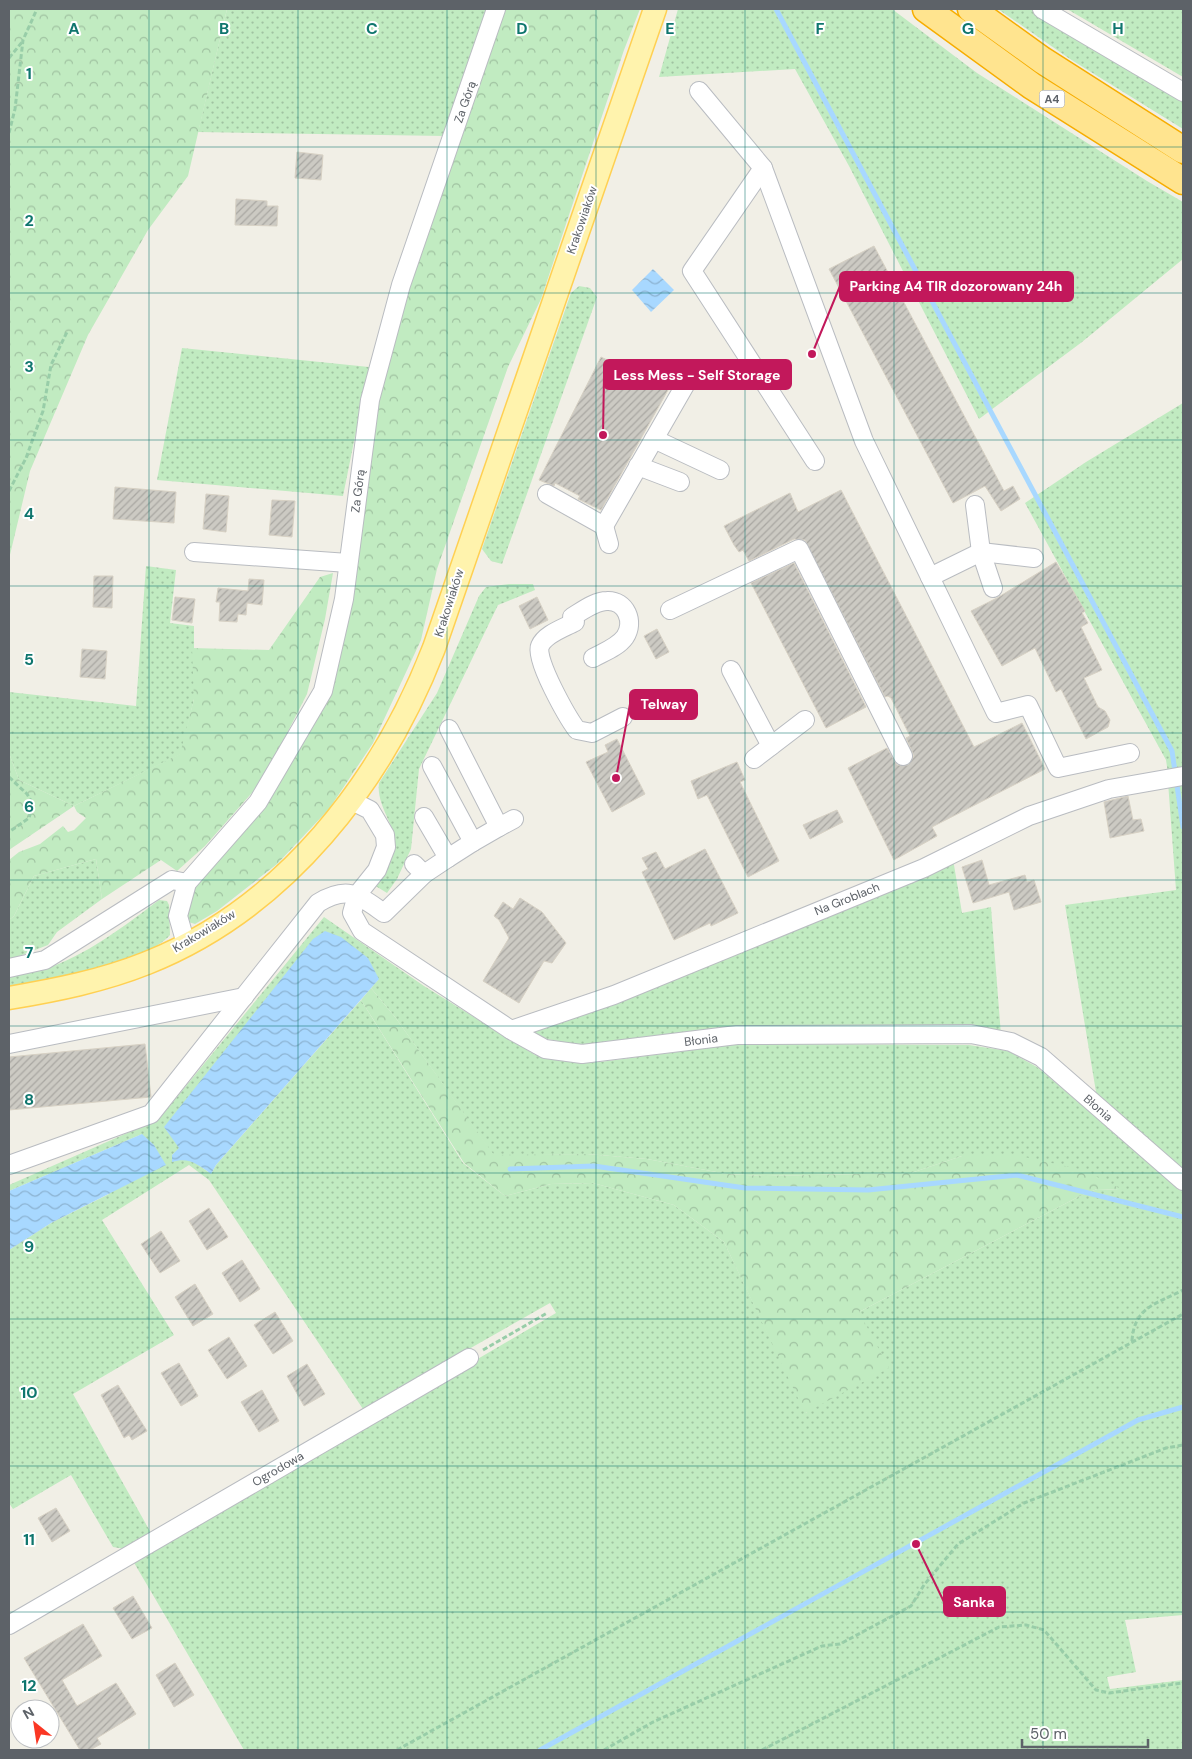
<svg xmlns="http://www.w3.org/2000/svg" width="1192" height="1759" font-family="'DM Sans',sans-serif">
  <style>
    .grass { fill: url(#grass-dots); fill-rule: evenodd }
    .forest { fill: url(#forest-crowns) }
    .water { fill: url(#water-waves) }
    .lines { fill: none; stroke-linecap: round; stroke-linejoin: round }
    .stream { stroke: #a8d8ff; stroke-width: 5 }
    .building { fill: url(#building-hatch); stroke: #d7d1c4 }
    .minor-casing { stroke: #b9bcc1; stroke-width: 20 }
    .major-casing { stroke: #ffd052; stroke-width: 25 }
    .highway-casing { stroke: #f7ad00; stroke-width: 29 }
    .path { stroke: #98cda8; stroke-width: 3; stroke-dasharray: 5 2.5; stroke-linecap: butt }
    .minor { stroke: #fff; stroke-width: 18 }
    .major { stroke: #fff3ad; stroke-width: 22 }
    .highway { stroke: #ffe48f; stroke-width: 26 }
    .grid { fill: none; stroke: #0f766e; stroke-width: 1; stroke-opacity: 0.55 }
    .labels { text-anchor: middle; stroke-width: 4; stroke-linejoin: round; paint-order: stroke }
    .shield { fill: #fff; stroke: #8e9195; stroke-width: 1 }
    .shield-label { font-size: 11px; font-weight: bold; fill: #5d6268 }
    .street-label { font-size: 12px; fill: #5d6268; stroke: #fff }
    .grid-label { font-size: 16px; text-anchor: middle; font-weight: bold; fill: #0f766e; stroke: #fff; stroke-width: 4; stroke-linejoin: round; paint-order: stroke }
    .leader { fill: none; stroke: #c2185b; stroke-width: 2 }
    .callout-dot { fill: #c2185b; stroke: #fff; stroke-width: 2 }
    .callout { fill: #c2185b; stroke: #c2185b; stroke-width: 2 }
    .callout-label { font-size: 14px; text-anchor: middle; font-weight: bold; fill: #fff }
  </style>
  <defs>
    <pattern id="grass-dots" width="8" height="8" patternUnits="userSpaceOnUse" patternTransform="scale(1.25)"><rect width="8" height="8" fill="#c1ebc1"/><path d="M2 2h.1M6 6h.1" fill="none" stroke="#a0c2a1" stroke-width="1.8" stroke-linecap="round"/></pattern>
    <pattern id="forest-crowns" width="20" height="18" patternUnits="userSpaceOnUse" patternTransform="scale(1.25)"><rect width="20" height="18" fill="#c1ebc1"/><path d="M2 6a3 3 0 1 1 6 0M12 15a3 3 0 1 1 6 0" fill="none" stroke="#a0c2a1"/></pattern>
    <pattern id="water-waves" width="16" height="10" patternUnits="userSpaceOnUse" patternTransform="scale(1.25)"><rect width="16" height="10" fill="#a8d8ff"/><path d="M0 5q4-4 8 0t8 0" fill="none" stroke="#8cb3d2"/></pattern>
    <pattern id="building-hatch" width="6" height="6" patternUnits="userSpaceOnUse" patternTransform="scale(1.25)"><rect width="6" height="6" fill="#cccac3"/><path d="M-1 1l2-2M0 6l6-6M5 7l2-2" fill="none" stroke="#a9a7a2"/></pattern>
  </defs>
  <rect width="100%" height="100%" fill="#f1efe6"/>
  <!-- grass -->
  <g class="grass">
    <polygon points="227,9 488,9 445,136 198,132"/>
    <polygon points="678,9 892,9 977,73 1147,181 1183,202 1183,259 1082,342 979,419 849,166 795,69 659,77"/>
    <polygon points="998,9 1033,9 1183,101 1183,129 1070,59"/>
    <polygon points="1067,9 1183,9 1183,77"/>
    <polygon points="579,286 590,288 597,297 502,564 491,561 482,549 571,293"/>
    <polygon points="182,348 369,367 343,496 157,480"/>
    <polygon points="1183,403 1183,772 1168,773 1166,760 1025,503 1086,462"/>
    <polygon points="146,566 176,570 170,623 194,626 194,699 181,754 74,806 19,780 9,753 9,692 136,706"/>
    <path d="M509,584h24l2,6 -37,15 -79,164 -8,80 -14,30 -10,14 -13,-8c6,-10 18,-23 20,-34 4,-26 -18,-43 -15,-68l58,-90 42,-97 7,-9z"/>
    <polygon points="1183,780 1183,1174 1097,1098 1065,905 1176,890 1168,782"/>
    <polygon points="96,859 102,899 57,932 48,945 9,960 9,920 14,916 34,876"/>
    <polygon points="953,859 962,913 991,907 1001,1035 587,1046 547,1039 529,1030"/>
    <path d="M159,900l8,1 2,4 1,30c-25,29 -123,47 -161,51v-11c11,-1 23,-2 34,-5 44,-15 80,-43 116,-70z"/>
    <path d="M324,917l100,69 111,69 65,7 138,-18 231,1 39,6 29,16 146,123v425l-58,5 11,52 -29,5 3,12 73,-9v70h-939l-111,-189 423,-248 -6,-10 -187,106 -154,-229 -20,-15 -87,55 72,115 -101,59 78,139 -26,16 -12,-2 -42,-72 -58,34 -4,-6v-253l42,-27 58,-29 33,-60 -133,57v-6l150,-66zM379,979l-8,9 24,29 99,139 93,-2 60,5 80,15 38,2 146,-3 51,-17 159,34 -24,-1 -19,8 -219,115 -53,101 -82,-171 -50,-37 -81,-22 -42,1 -46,12 -42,-33 -102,-163 -145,165 -5,9 -18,-13 -21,-6z"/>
  </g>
  <!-- forest -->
  <g class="forest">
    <polygon points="9,9 227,9 188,176 148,230 88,335 30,471 9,559"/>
    <polygon points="504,9 640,9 624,50 541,299 508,367 437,569 421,640 373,743 329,809 277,864 217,911 195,924 185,921 188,891 331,685 380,391 406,289"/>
    <polygon points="333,573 325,619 307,694 280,747 257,787 205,846 177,871 161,860 102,899 96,859 34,876 14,916 9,920 9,860 19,852 40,844 63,826 68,832 74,830 86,818 77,812 74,806 9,850 9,753 19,780 74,806 180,754 194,699 192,648 269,650 320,577"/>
    <polygon points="371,988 395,1017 494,1155 587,1154 647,1159 727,1174 765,1176 911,1173 962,1156 1020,1156 1083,1170 1123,1190 1097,1189 1078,1197 859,1312 889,1368 805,1413 724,1242 674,1205 593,1183 551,1184 505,1196 464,1163 361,1000"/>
  </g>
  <!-- water -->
  <g class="water">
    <polygon points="653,269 674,290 651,312 632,290"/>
    <path d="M325,931l16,6 27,21 11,21 -163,186 -5,9c-14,-10 -22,-17 -39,-12v-7l7,-7 -15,-21 149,-188z"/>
    <polygon points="142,1134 154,1145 166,1165 51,1223 9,1250 9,1191"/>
  </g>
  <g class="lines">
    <!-- stream -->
    <g class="stream">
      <polyline points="776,9 1172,751 1183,827"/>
      <polyline points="510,1169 594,1166 745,1188 868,1190 1017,1175 1183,1217"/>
      <polyline points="540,1750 1138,1420 1183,1407"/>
    </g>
  </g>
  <!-- building -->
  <g class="building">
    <polygon points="297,152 323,155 321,180 295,178"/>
    <polygon points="236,199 267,201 267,206 278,206 277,226 235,225"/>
    <polygon points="874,246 1004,491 1013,486 1020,499 1001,511 985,486 953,503 829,269"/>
    <polygon points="601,357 668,390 601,510 578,499 580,496 555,483 554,486 539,480"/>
    <polygon points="115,487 176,492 174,523 113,519"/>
    <polygon points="841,490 974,747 1022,723 1045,769 932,827 937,836 894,860 848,768 887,748 897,765 908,765 914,756 906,738 910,736 891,698 888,696 885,697 805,540 794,539 749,561 743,550 739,552 734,545 724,526 790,493 798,512"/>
    <polygon points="206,494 229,496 226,532 203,529"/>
    <polygon points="272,500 295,501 292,537 269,535"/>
    <polygon points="1056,562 1085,611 1082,613 1088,623 1081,627 1102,670 1084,678 1098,707 1105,711 1110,720 1108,727 1086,739 1061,689 1056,692 1035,648 1002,666 971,611 997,598"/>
    <polygon points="794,563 866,707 826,728 751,583"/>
    <polygon points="94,576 113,576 112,608 93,607"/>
    <polygon points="249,579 264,580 262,605 247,603 246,615 238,614 237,622 219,621 220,602 216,602 218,588 248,591"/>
    <polygon points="175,597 195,599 192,623 172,620"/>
    <polygon points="537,597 548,620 530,629 519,606"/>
    <polygon points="657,629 669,652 656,659 644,636"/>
    <polygon points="82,649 107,651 105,679 80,677"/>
    <polygon points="617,739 645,794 612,812 586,762 608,752 605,745"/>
    <polygon points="737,762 745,780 740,782 779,861 748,877 707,795 698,799 691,781"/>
    <polygon points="1128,796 1133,820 1141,819 1144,831 1110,838 1104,802"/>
    <polygon points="837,810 843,822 810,839 803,825"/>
    <polygon points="705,849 738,913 711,926 710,923 674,940 642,872 648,869 642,858 656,852 665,869"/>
    <polygon points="982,860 989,885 1025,875 1027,882 1034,880 1041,902 1014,910 1009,892 973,903 962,867"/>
    <polygon points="520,898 542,912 566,943 552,963 544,961 519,1003 483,981 509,938 499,920 494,916 503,902 513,909"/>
    <polygon points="145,1044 151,1097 9,1110 9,1057"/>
    <polygon points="209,1208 228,1237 207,1250 189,1221"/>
    <polygon points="161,1231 180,1261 160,1273 141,1244"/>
    <polygon points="242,1260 260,1289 240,1302 222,1273"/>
    <polygon points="195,1284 213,1314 193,1326 175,1297"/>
    <polygon points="275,1312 293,1341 273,1354 254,1325"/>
    <polygon points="229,1337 247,1366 227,1379 208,1350"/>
    <polygon points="179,1363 198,1396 181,1406 161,1373"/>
    <polygon points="307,1364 325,1394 304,1406 287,1376"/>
    <polygon points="118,1385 147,1431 132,1440 129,1435 124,1438 101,1395"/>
    <polygon points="262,1390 279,1421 259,1432 241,1402"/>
    <polygon points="56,1508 70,1531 52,1542 38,1518"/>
    <polygon points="133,1596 152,1628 132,1639 113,1608"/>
    <polygon points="83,1624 102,1656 62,1680 77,1706 116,1683 136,1714 97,1738 101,1744 90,1750 80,1750 24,1658"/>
    <polygon points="175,1663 194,1695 174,1707 156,1675"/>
  </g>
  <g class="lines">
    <!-- minor casing -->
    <g class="minor-casing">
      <g id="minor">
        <polyline points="1042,9 1183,92"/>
        <polyline points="699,91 763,168 864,441 996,713 1028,705 1058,768 1130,753"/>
        <polyline points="763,168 692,271 815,461"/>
        <polyline points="654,439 720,470"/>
        <polyline points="638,466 680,482"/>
        <polyline points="547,494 604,526 609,544"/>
        <polyline points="975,505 981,552 993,588"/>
        <polyline points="604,526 688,380"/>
        <polyline points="194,552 348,563"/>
        <polyline points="930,577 981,552 1034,558"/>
        <polyline points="670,610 799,549 903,756"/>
        <path d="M572,617c10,-6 23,-16 35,-16 19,-1 28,21 18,36 -7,10 -21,15 -32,21"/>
        <path d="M575,622c-11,6 -30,12 -35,24 -6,13 28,72 37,84l15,3 31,-16"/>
        <polyline points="731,670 771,746"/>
        <polyline points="449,729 499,827 473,842"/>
        <polyline points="754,759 805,720"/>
        <polyline points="432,766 473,842 448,858"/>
        <polyline points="352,801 370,810 385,835 386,847 377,870 357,895 352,913 362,931 511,1030 545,1049 582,1054 737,1035 971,1034 1011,1042 1041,1057 1183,1181"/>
        <polyline points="424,817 448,858 424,874"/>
        <polyline points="499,827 514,819"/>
        <polyline points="186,944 178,916 187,883 258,802 323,691 344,599 370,400 401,285 496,9"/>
        <polyline points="9,968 45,960 172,880 187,883"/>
        <polyline points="511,1030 614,995 924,868 1029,816 1109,789 1183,776"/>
        <polyline points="9,1044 244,997"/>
        <path d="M9,1165l142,-51 167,-211c30,-18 40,-8 66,10l40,-39 -10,-10"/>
        <polyline points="9,1625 469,1358"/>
      </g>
    </g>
    <!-- major casing -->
    <g class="major-casing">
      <path id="major" d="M9,998c47,-8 93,-17 138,-35 138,-55 235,-181 287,-315l221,-639"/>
    </g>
    <!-- highway casing -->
    <g class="highway-casing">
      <g id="highway">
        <polyline points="926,9 1032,86 1183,181"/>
        <polyline points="971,9 1042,60 1183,150"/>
      </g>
    </g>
    <!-- path -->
    <g class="path">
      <polyline points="9,58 23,41"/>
      <polyline points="9,133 15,109 23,40 37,9"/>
      <polyline points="9,491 26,458 43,411 51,365 67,332"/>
      <polyline points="9,777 27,794 33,804 29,818 9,832"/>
      <path d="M1132,1341c2,-34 24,-37 51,-51"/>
      <polyline points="483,1350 547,1313"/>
      <polyline points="397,1750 1183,1314"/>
      <polyline points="604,1750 653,1722 822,1646 840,1644 911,1606 924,1585 958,1544 1024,1503 1166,1448 1183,1445"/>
      <polyline points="762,1750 999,1627 1026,1625 1044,1630 1096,1690 1109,1693 1183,1683"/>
    </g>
    <!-- minor -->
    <use href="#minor" class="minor"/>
    <!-- major -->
    <use href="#major" class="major"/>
    <!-- highway -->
    <use href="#highway" class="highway"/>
  </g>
  <!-- grid -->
  <path class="grid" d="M149,9v1741M298,9v1741M447,9v1741M596,9v1741M745,9v1741M894,9v1741M1043,9v1741M9,147h1174M9,293h1174M9,440h1174M9,586h1174M9,733h1174M9,880h1174M9,1026h1174M9,1173h1174M9,1319h1174M9,1466h1174M9,1612h1174"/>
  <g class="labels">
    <!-- shield labels -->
    <rect class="shield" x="1039.5" y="90.5" width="25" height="17" rx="4"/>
    <g class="shield-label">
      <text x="1052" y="103">A4</text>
    </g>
    <!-- street labels -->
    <g class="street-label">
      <text transform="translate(465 102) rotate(-71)" y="4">Za Górą</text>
      <text transform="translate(582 220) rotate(-71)" y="4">Krakowiaków</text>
      <text transform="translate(358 491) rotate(-83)" y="4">Za Górą</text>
      <text transform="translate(449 603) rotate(-72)" y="4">Krakowiaków</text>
      <text transform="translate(847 899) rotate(-22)" y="4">Na Groblach</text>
      <text transform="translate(204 931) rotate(-31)" y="4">Krakowiaków</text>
      <text transform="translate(701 1040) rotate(-7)" y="4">Błonia</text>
      <text transform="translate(1098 1108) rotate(41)" y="4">Błonia</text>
      <text transform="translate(278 1469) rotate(-30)" y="4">Ogrodowa</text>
    </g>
  </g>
  <g class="grid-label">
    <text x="74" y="34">A</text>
    <text x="224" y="34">B</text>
    <text x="372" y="34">C</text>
    <text x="522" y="34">D</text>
    <text x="670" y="34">E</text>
    <text x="820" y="34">F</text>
    <text x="968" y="34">G</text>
    <text x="1118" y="34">H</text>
    <text x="29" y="79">1</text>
    <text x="29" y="226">2</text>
    <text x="29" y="372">3</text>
    <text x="29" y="519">4</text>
    <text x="29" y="665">5</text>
    <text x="29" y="812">6</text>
    <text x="29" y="958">7</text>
    <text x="29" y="1105">8</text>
    <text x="29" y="1252">9</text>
    <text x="29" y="1398">10</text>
    <text x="29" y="1545">11</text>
    <text x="29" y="1691">12</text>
  </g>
  <!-- callouts -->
  <path class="leader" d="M812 354L840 286M603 435L604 375M616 778L630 704M916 1544L944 1602"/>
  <g class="callout-dot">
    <circle cx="812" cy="354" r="5"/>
    <circle cx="603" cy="435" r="5"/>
    <circle cx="616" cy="778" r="5"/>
    <circle cx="916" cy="1544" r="5"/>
  </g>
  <g class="callout">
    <rect x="840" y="272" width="233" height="29" rx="5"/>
    <rect x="604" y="360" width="187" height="29" rx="5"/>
    <rect x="630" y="690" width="67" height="29" rx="5"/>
    <rect x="944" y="1587" width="61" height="29" rx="5"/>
  </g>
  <g class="callout-label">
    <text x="956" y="291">Parking A4 TIR dozorowany 24h</text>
    <text x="697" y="380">Less Mess - Self Storage</text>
    <text x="664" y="709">Telway</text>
    <text x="974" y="1607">Sanka</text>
  </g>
  <!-- border -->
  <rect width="1192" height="1759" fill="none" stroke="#5d6268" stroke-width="20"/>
  <!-- north arrow -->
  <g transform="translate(35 1724) rotate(330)"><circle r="24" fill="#ffffff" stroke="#bec0c3"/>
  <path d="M0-4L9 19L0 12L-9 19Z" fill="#fa3724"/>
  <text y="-8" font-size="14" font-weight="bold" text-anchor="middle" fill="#5d6268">N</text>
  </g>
  <!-- scale -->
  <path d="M1022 1739v8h126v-8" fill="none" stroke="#5d6268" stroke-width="2.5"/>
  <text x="1030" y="1739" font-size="15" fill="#5d6268" stroke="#ffffff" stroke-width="4" paint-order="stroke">50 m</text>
</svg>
